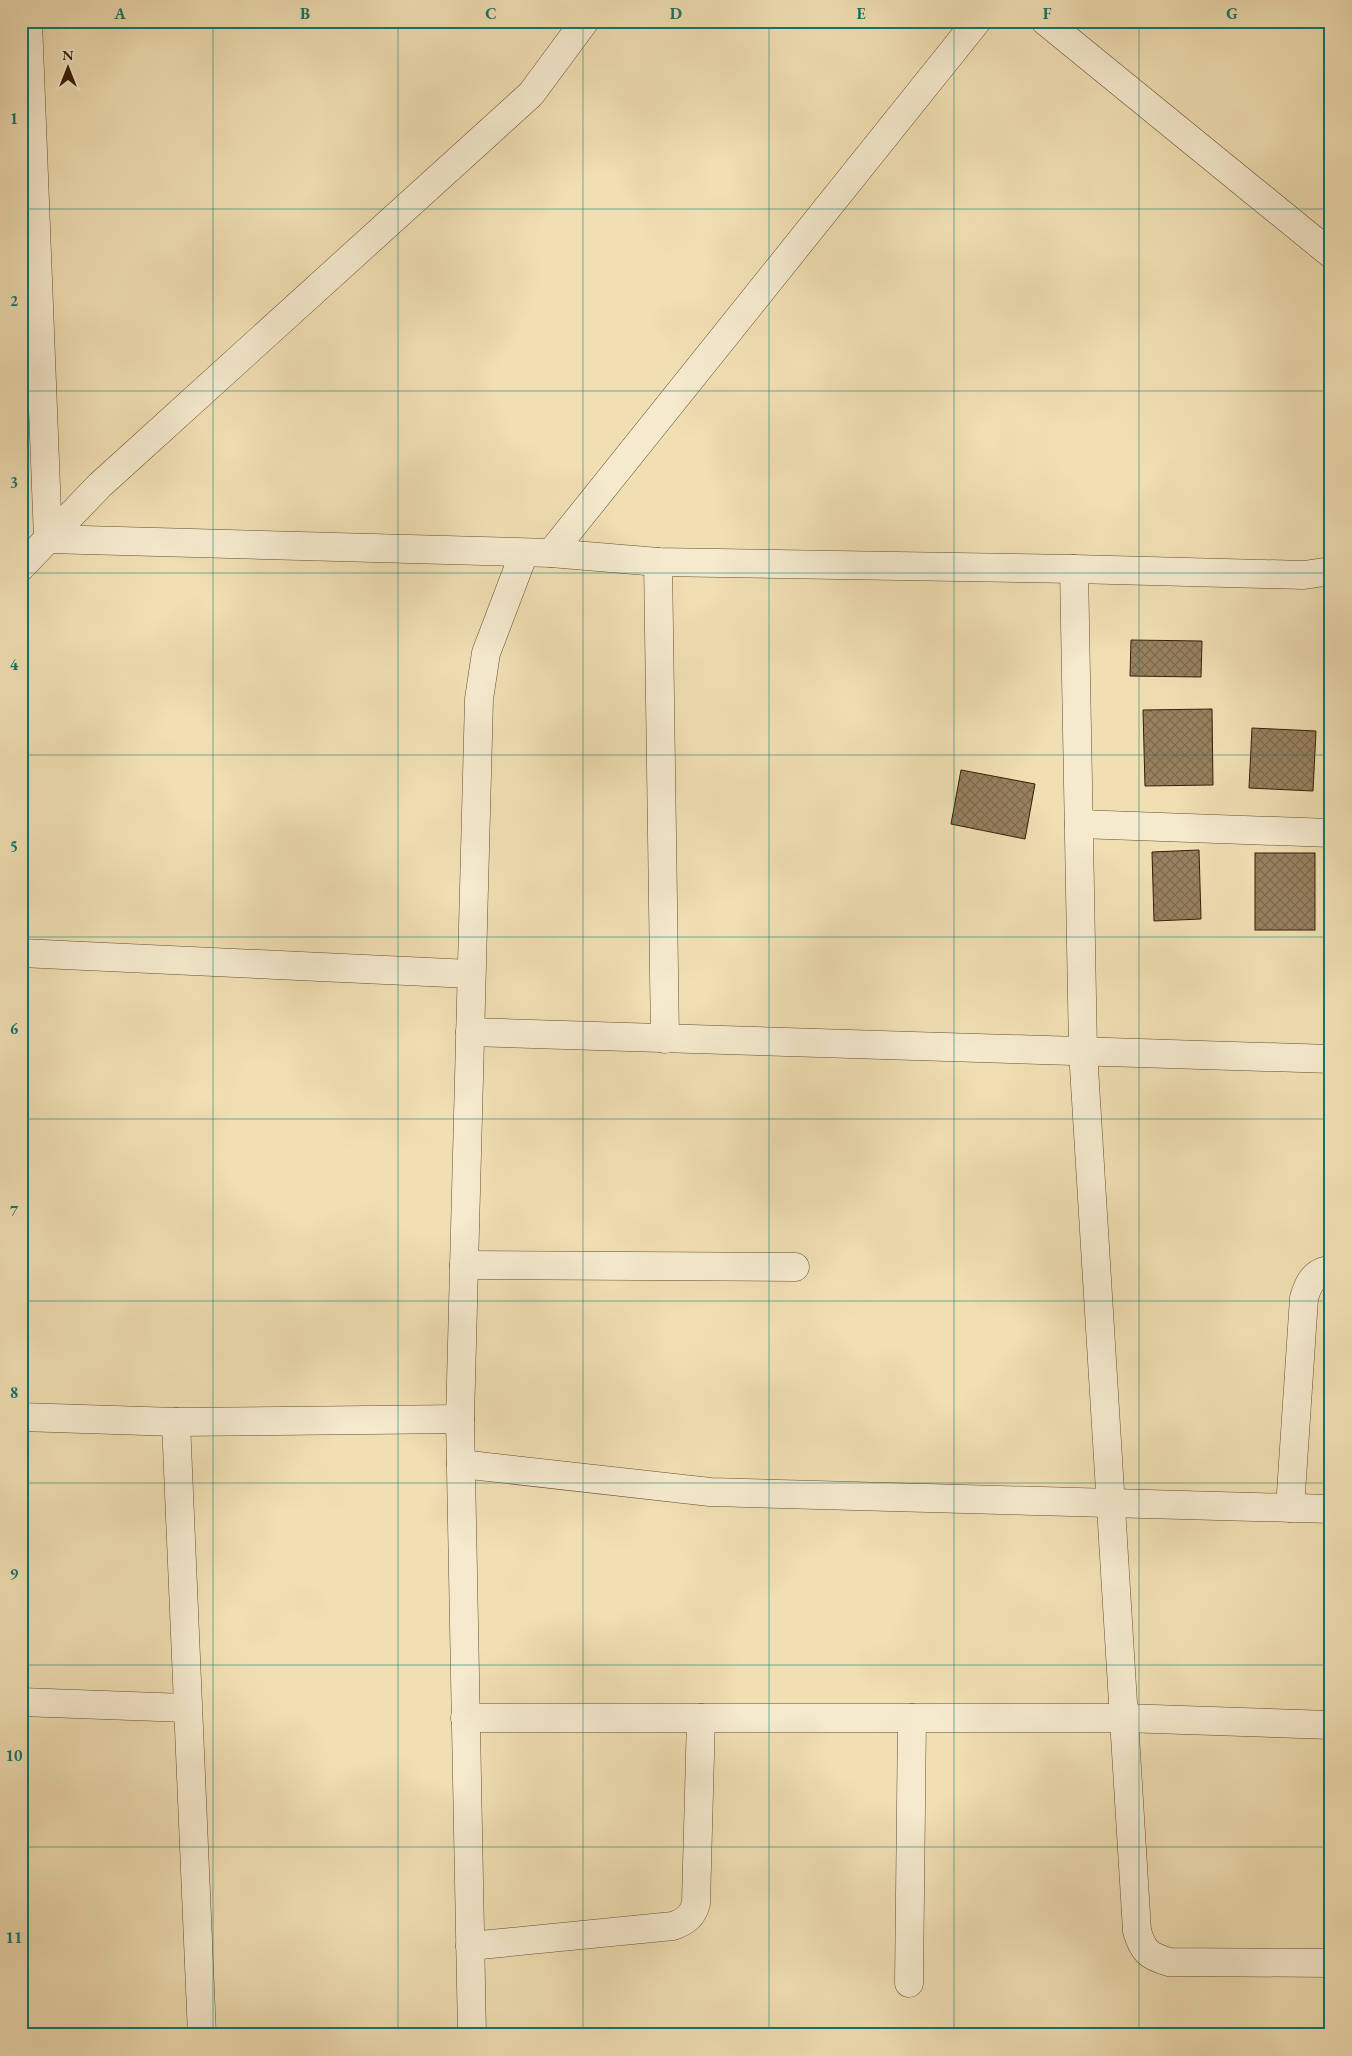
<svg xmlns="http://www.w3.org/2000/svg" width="1352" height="2056" font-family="'EB Garamond',serif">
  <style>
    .building { fill: url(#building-cross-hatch); stroke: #381c07 }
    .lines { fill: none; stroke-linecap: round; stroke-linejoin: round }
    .minor-casing { stroke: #664d32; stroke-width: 29 }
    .tertiary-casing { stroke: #664d32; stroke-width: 29 }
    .minor { stroke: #f5eace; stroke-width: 28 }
    .tertiary { stroke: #f5eace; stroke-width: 28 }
    .grid { fill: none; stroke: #0f766e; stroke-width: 1; stroke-opacity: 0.55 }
    .neatline { fill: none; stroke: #0f766e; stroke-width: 2 }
    .grid-label { font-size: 16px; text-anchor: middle; font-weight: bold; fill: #0f766e }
  </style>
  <defs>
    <pattern id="building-cross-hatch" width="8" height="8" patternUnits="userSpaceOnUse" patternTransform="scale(1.25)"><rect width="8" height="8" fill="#988160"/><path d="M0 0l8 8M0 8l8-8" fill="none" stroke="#7d694d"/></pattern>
  </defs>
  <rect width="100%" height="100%" fill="#f0dfb3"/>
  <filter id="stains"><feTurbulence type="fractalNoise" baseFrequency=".004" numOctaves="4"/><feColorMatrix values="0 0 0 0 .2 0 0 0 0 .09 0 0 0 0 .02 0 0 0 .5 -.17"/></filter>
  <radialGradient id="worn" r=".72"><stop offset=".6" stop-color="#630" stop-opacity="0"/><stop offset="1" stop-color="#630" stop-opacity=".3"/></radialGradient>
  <!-- building -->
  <g class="building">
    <polygon points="1131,640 1202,641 1201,677 1130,676"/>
    <polygon points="1212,709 1213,785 1145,786 1143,710"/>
    <polygon points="1252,728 1316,731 1313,791 1249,788"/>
    <polygon points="961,770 1035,784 1025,839 951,824"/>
    <polygon points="1199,850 1201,919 1154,921 1152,852"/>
    <rect x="1255" y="853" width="60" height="77"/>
  </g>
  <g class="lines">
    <!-- minor casing -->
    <g class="minor-casing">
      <g id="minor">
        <polyline points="28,21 48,539 551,553 658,562 1074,569 1304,575 1331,571"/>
        <polyline points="1045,21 1331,254"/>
        <polyline points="551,553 977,21"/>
        <polyline points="658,562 665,1039"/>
        <path d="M1074,569l9,482 54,880c6,20 11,25 32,31l162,1"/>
        <polyline points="1079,824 1331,833"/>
        <polyline points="21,953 471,974"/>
        <polyline points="470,1032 1331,1059"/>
        <polyline points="464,1265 795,1267"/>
        <polyline points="21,1417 176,1422 460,1419"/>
        <polyline points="176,1422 202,2035"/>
        <polyline points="461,1464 710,1492 1331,1509"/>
        <path d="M1290,1508l14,-210c4,-14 10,-27 27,-28"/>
        <polyline points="21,1702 186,1708"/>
        <polyline points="465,1718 1124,1718 1331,1725"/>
        <path d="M470,1946l203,-20c13,-5 20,-10 23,-23l5,-185"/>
        <polyline points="909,1983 912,1718"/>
        <polyline points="472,2035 460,1419 479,699 486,653 524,553"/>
      </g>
    </g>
    <!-- tertiary casing -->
    <g class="tertiary-casing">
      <polyline id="tertiary" points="21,567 100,485 531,94 585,21"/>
    </g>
    <!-- minor -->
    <use href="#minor" class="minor"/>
    <!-- tertiary -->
    <use href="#tertiary" class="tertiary"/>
  </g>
  <!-- grid -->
  <path class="grid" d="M213,21v2014M398,21v2014M583,21v2014M769,21v2014M954,21v2014M1139,21v2014M21,209h1310M21,391h1310M21,573h1310M21,755h1310M21,937h1310M21,1119h1310M21,1301h1310M21,1483h1310M21,1665h1310M21,1847h1310"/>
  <!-- margin -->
  <rect width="1352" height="2056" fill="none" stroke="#f0dfb3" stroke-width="55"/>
  <!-- north arrow -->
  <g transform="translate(68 68)" stroke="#f5eace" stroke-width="4" paint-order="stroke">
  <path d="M0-4L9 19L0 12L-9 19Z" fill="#381c07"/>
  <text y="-8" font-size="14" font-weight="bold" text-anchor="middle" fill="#381c07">N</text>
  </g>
  <rect x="28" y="28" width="1296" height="2000" class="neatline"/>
  <g class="grid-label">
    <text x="120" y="19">A</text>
    <text x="305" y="19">B</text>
    <text x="491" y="19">C</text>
    <text x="676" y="19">D</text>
    <text x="861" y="19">E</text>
    <text x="1047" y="19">F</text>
    <text x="1232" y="19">G</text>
    <text x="14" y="124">1</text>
    <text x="14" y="306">2</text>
    <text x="14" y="488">3</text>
    <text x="14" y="670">4</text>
    <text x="14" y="852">5</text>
    <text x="14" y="1034">6</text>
    <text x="14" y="1216">7</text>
    <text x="14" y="1398">8</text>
    <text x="14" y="1579">9</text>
    <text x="14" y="1761">10</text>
    <text x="14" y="1943">11</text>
  </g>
  <rect width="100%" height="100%" filter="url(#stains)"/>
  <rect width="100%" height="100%" fill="url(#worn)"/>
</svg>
